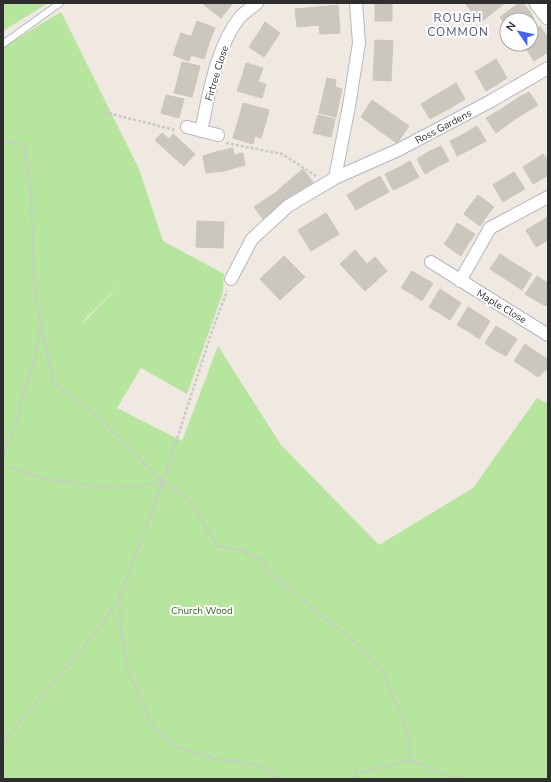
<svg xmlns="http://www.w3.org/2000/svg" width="551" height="782" font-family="'Nunito Sans',sans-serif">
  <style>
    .green { fill: #b6e59e; fill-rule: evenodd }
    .building { fill: #cbc7bf; stroke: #cbc5ba }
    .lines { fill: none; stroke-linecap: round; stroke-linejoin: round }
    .service-casing { stroke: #b4b7c1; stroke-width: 8 }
    .minor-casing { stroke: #b4b7c1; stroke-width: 14 }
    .tertiary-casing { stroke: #b4b7c1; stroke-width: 17 }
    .path { stroke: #c9c9c9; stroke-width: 2.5; stroke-dasharray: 3 2; stroke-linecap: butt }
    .service { stroke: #fff; stroke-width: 6 }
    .minor { stroke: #fff; stroke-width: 12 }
    .tertiary { stroke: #fff; stroke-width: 15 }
    .labels { text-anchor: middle; stroke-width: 4; stroke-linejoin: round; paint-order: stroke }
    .street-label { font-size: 10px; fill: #2e2e2e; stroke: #fff }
    .park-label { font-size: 10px; fill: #2c6e1b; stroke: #fff }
    .quarter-label { font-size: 12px; letter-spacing: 1px; fill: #4d5680; stroke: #fff }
  </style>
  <rect width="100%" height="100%" fill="#efe9e1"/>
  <!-- green -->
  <g class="green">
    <polygon points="3,3 48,3 3,31"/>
    <path d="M61,12l78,157 24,72 61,33 -1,18 -36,102 -46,-26 -24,40 65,33 36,-95 63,99 98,100 94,-57 64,-90 11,6v375h-545v-732zM126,278l-42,44v-2z"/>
  </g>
  <!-- building -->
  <g class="building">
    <polygon points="202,3 222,3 229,8 221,18"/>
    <polygon points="222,3 233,3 229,8"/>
    <polygon points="375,3 392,3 392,6 375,5"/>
    <polygon points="465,3 476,3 469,8"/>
    <polygon points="476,3 505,3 480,23 469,8"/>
    <polygon points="519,3 523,3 530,12 519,20 507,20 507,26 500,17"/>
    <polygon points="338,5 340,33 320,34 317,7"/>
    <polygon points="375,5 392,6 392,21 375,21"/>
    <polygon points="317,7 319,25 297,27 295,9"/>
    <polygon points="530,12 534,19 531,21 519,20"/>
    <polygon points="197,21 215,28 209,43 191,37"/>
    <polygon points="265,22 280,33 272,45 257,35"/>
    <polygon points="540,26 547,36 527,50 523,44 531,44 531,33"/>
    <polygon points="181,33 209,43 204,59 191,55 189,61 173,55"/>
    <polygon points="257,35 272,45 264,57 249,47"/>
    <polygon points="547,36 548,38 548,52 534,61 527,50"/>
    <polygon points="375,40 393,41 392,59 374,58"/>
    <polygon points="374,58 392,59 391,81 373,80"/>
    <polygon points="496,59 507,78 486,91 475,72"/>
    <polygon points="182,62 200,66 196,82 178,78"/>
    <polygon points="246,63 263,68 258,81 242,77"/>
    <polygon points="242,77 266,84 262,98 237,91"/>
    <polygon points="178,78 196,82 192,97 174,93"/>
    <polygon points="327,78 336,80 335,87 342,89 336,117 319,113"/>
    <polygon points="456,83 465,99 450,108 441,92"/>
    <polygon points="441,92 450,108 430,119 421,104"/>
    <polygon points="529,92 538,105 530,110 521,96"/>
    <polygon points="166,95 184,99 179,118 161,113"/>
    <polygon points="521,96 530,110 518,117 509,104"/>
    <polygon points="372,100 389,112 377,129 361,117"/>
    <polygon points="243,103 269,110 265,125 239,118"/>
    <polygon points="509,104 518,117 507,125 498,111"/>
    <polygon points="498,111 507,125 496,133 486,118"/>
    <polygon points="389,112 409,126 397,143 377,129"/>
    <polygon points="318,115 335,119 331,137 313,133"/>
    <polygon points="239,118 265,125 261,138 255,136 253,144 233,138"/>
    <polygon points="477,126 486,141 471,149 464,134"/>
    <polygon points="162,133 169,139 173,134 182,142 171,155 155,140"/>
    <polygon points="464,134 471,149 457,156 450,141"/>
    <polygon points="182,142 195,154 184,166 171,155"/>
    <polygon points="441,146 449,161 437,167 428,152"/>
    <polygon points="233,148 234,155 243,153 245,165 224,171 219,151"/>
    <polygon points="219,151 224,171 206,173 203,156"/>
    <polygon points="428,152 437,167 425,174 417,159"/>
    <polygon points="543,154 548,161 548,175 545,177 534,160"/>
    <polygon points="534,160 545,177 533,184 523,167"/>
    <polygon points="410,161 419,177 406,184 398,168"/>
    <polygon points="398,168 406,184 393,190 385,174"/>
    <polygon points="303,169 313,182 301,192 291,179"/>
    <polygon points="514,172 525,189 514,195 504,178"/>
    <polygon points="380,176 389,192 374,200 365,184"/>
    <polygon points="504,178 514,195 503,202 493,185"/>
    <polygon points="291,179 301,192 294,197 284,185"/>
    <polygon points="365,184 374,200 356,210 347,195"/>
    <polygon points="284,185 294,197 283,205 275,193"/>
    <polygon points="275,193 283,205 268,216 270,219 265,222 254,207"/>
    <polygon points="478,195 494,207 487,216 471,204"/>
    <polygon points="471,204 487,216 480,226 464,214"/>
    <polygon points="326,213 339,234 311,251 298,230"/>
    <polygon points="548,217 548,240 536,247 526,230"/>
    <polygon points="197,221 224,222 223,248 196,247"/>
    <polygon points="457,223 475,234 468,244 451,234"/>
    <polygon points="451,234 468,244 461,256 444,244"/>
    <polygon points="355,250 367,264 375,257 387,271 365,291 340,264"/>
    <polygon points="500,254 517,265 507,280 490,269"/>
    <polygon points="284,256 305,277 280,300 260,279"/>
    <polygon points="517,265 532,274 522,290 507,280"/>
    <polygon points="412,271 422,277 412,294 401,288"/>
    <polygon points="537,276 546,282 535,300 525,294"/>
    <polygon points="422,277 433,283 422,301 412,294"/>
    <polygon points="546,282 548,283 548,303 546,306 535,300"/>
    <polygon points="440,289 452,297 441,314 429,307"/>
    <polygon points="452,297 461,303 450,320 441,314"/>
    <polygon points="468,307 479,314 468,331 457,325"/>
    <polygon points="479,314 490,321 479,339 468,331"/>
    <polygon points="496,326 506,332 495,350 485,343"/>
    <polygon points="506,332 517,339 506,356 495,350"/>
    <polygon points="525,344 536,352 525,368 514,361"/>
    <polygon points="536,352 548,359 548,368 538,377 525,368"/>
  </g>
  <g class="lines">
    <!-- service casing -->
    <g class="service-casing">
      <polyline id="service" points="3,44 60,3"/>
    </g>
    <!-- minor casing -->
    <g class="minor-casing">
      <g id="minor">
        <polyline points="187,127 218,135"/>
        <path d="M201,131c8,-37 15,-84 39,-114 5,-5 12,-10 17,-14"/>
        <polyline points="335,178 349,106 359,43 356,3"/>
        <polyline points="431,262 548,335"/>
        <polyline points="231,279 252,239 288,206 335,178 398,150 491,101 548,68"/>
        <polyline points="460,281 490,228 548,197"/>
      </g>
    </g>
    <!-- tertiary casing -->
    <g class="tertiary-casing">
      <polyline id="tertiary" points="537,3 548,17"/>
    </g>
    <!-- path -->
    <g class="path">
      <polyline points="104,112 175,130"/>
      <polyline points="3,142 24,144 31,192 35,296 54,383 103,421 164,483 185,496 201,519 217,546 240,550 262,560 272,575 361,647 384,673 408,736 411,760"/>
      <polyline points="226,143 282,154 316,176"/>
      <polyline points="3,457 19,413 26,384 34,363 40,325"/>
      <polyline points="3,464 39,478 110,488 140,486 162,482"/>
      <polyline points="120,597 121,634 129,674 154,728 176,747 218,759 263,766 280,779"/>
      <polyline points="3,742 101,626 120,596 163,482 211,334 227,291"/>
      <polyline points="352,779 357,773 411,760 435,771 462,779"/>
    </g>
    <!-- service -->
    <use href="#service" class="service"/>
    <!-- minor -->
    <use href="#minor" class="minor"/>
    <!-- tertiary -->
    <use href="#tertiary" class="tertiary"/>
  </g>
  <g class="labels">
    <!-- street labels -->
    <g class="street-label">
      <text transform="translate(216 73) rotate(-73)" y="4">Firtree Close</text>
      <text transform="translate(443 126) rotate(-28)" y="4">Ross Gardens</text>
      <text transform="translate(502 306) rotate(31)" y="4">Maple Close</text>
    </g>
    <!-- park labels -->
    <g class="park-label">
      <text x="202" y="614">Church Wood</text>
    </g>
    <!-- quarter labels -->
    <g class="quarter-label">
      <text x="458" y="22">ROUGH<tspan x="458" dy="14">COMMON</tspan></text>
    </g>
  </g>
  <!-- border -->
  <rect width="551" height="782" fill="none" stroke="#2e2e2e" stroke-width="8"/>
  <!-- north arrow -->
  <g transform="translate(519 32) rotate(304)"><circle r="19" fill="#ffffff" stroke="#ababab"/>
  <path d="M0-3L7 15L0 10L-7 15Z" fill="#4264fb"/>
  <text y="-6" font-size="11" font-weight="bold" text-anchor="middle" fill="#2e2e2e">N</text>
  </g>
</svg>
